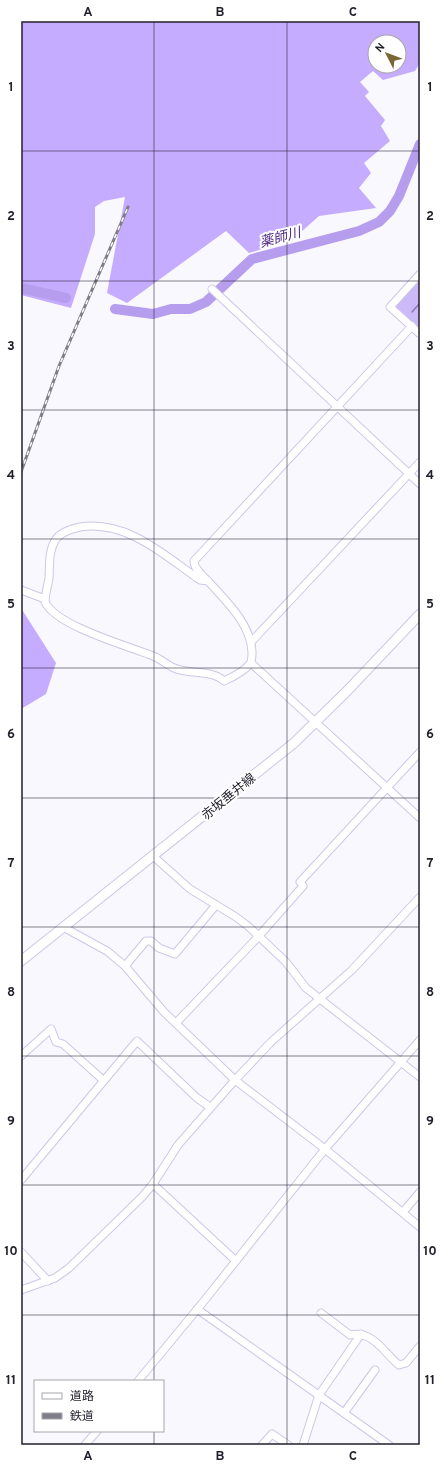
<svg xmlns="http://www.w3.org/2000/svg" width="441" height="1466" font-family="Overpass,'Noto Sans JP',sans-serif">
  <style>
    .green { fill: #cbb9f8 }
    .forest { fill: #c5acfe; fill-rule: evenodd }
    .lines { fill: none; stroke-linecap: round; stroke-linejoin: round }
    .stream { stroke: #8a77b4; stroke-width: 1.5 }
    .river { stroke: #b69dee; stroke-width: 10 }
    .minor-casing { stroke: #cfc6e7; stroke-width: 9 }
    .major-casing { stroke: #cfc6e7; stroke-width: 11 }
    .minor { stroke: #fff; stroke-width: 7 }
    .major { stroke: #fff; stroke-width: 9 }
    .rail-casing { stroke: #7f7d87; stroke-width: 3 }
    .rail { stroke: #fff; stroke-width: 1.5; stroke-dasharray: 4.5; stroke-linecap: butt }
    .grid { fill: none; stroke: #221f2b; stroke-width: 1; stroke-opacity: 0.55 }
    .labels { text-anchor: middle; stroke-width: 4; stroke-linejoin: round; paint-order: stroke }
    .street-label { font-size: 13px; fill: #221f2b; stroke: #fff }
    .water-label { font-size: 14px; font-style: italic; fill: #502b88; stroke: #fff }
    .neatline { fill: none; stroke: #221f2b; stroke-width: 1.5 }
    .grid-label { font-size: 13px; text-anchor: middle; font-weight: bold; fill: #221f2b }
  </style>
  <rect width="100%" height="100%" fill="#f9f8ff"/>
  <!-- green -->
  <polygon class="green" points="420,278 420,329 395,306"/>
  <!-- forest -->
  <g class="forest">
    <path d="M21,21h399v42l-5,8 -32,9 -10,-9 -13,11 9,10 -4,4 20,24 -4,6 9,15 -26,22 7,10 -12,15 17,20 -57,8 -27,24 -43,13 -23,-22 -99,72 -20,-10 18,-96 -21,4 -9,6v27l-24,74 -50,-13zM375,42h24v24h-24z"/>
    <polygon points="21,608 56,663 46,694 21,709"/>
  </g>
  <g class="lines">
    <!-- stream -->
    <polyline class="stream" points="412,312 420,303"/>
    <!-- river -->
    <g class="river">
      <polyline points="21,288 66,298"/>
      <polyline points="115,309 153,314 171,309 190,309 206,302 252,259 359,231 379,222 390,211 399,196 420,144"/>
    </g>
    <!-- minor casing -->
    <g class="minor-casing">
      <g id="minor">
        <polyline points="420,274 390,307 420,334"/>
        <polyline points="212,289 420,484"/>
        <path d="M208,581l-8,-1c-36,-25 -73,-60 -120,-53 -9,2 -19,5 -24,12 -8,12 -6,26 -7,39 -1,8 -4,16 -4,24 11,24 83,44 108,54 8,3 14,9 21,12 16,7 37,1 50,13 9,-4 19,-9 26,-17 2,-3 2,-8 2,-12 -1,-28 -26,-51 -44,-71 -6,-6 -14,-12 -14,-20l218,-235"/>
        <polyline points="21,590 45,599"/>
        <polyline points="252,641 420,462"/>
        <polyline points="251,663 420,818"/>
        <polyline points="153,856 190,889 236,917 248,926 286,962 306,988 420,1077"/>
        <polyline points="63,927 107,951 125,966 164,1012 235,1080 325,1149 420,1227"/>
        <polyline points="125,966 146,941 151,941 159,948 175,954 216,905"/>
        <polyline points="176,1023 258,937 303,886 300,882 420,752"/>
        <polyline points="21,1056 51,1029 56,1042 63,1044 103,1080"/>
        <polyline points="21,1180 137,1041 197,1098 210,1107"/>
        <polyline points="153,1184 236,1261"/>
        <polyline points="403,1212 420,1192"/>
        <polyline points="21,1252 48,1281"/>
        <polyline points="21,1290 55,1278 69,1268 142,1197 153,1184 178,1145 235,1080 271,1042 352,970 420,897"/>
        <polyline points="197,1309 389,1445"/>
        <path d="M321,1313l29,22c23,-5 34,18 49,30l7,-2 14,-17"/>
        <polyline points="138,1381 204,1301 325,1149 420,1040"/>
        <polyline points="344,1413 375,1370"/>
        <polyline points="85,1445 97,1431"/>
        <polyline points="262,1445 272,1434 288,1445"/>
        <polyline points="303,1445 319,1395 361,1334"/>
      </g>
    </g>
    <!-- major casing -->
    <g class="major-casing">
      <polyline id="major" points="21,961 294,743 348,690 420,614"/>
    </g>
    <!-- minor -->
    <use href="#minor" class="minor"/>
    <!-- major -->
    <use href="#major" class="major"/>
    <!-- rail casing -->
    <g class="rail-casing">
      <polyline id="rail" points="21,472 59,366 128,207"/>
    </g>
    <!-- rail -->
    <use href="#rail" class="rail"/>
  </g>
  <!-- grid -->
  <path class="grid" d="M154,21v1360M287,21v1424M21,151h399M21,281h399M21,410h399M21,539h399M21,668h399M21,798h399M21,927h399M21,1056h399M21,1185h399M21,1315h399M154,1431v14"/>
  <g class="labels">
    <!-- street labels -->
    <g class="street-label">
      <text transform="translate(228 796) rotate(-39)" y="5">赤坂垂井線</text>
    </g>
    <!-- water labels -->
    <g class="water-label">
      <text transform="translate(280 237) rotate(-15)" y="5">薬師川</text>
    </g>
  </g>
  <!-- border -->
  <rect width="441" height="1466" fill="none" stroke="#ffffff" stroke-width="44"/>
  <!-- legend -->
  <rect x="34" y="1380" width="130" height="52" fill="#ffffff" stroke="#a7a5aa"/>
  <rect x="42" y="1393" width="20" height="6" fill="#ffffff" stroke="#a7a5aa"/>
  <text x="70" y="1400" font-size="12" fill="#221f2b">道路</text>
  <rect x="42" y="1413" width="20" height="6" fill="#7f7d87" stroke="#a7a5aa"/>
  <text x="70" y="1420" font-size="12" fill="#221f2b">鉄道</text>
  <!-- north arrow -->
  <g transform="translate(387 54) rotate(312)"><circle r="19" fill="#ffffff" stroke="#a7a5aa"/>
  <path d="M0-3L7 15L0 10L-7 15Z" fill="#7a6635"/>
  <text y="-6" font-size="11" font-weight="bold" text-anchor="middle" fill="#221f2b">N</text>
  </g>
  <rect x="22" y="22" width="397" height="1422" class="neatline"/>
  <g class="grid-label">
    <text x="88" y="16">A</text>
    <text x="220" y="16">B</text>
    <text x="353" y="16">C</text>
    <text x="11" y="91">1</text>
    <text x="430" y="91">1</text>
    <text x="11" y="220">2</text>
    <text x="430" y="220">2</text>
    <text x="11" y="350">3</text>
    <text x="430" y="350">3</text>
    <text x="11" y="479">4</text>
    <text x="430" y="479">4</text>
    <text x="11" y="608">5</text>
    <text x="430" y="608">5</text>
    <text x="11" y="738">6</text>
    <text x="430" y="738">6</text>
    <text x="11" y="867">7</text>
    <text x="430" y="867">7</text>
    <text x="11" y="996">8</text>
    <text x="430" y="996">8</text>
    <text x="11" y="1125">9</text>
    <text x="430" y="1125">9</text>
    <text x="11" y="1255">10</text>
    <text x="430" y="1255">10</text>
    <text x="11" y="1384">11</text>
    <text x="430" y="1384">11</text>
    <text x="88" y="1460">A</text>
    <text x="220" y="1460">B</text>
    <text x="353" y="1460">C</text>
  </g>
</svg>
